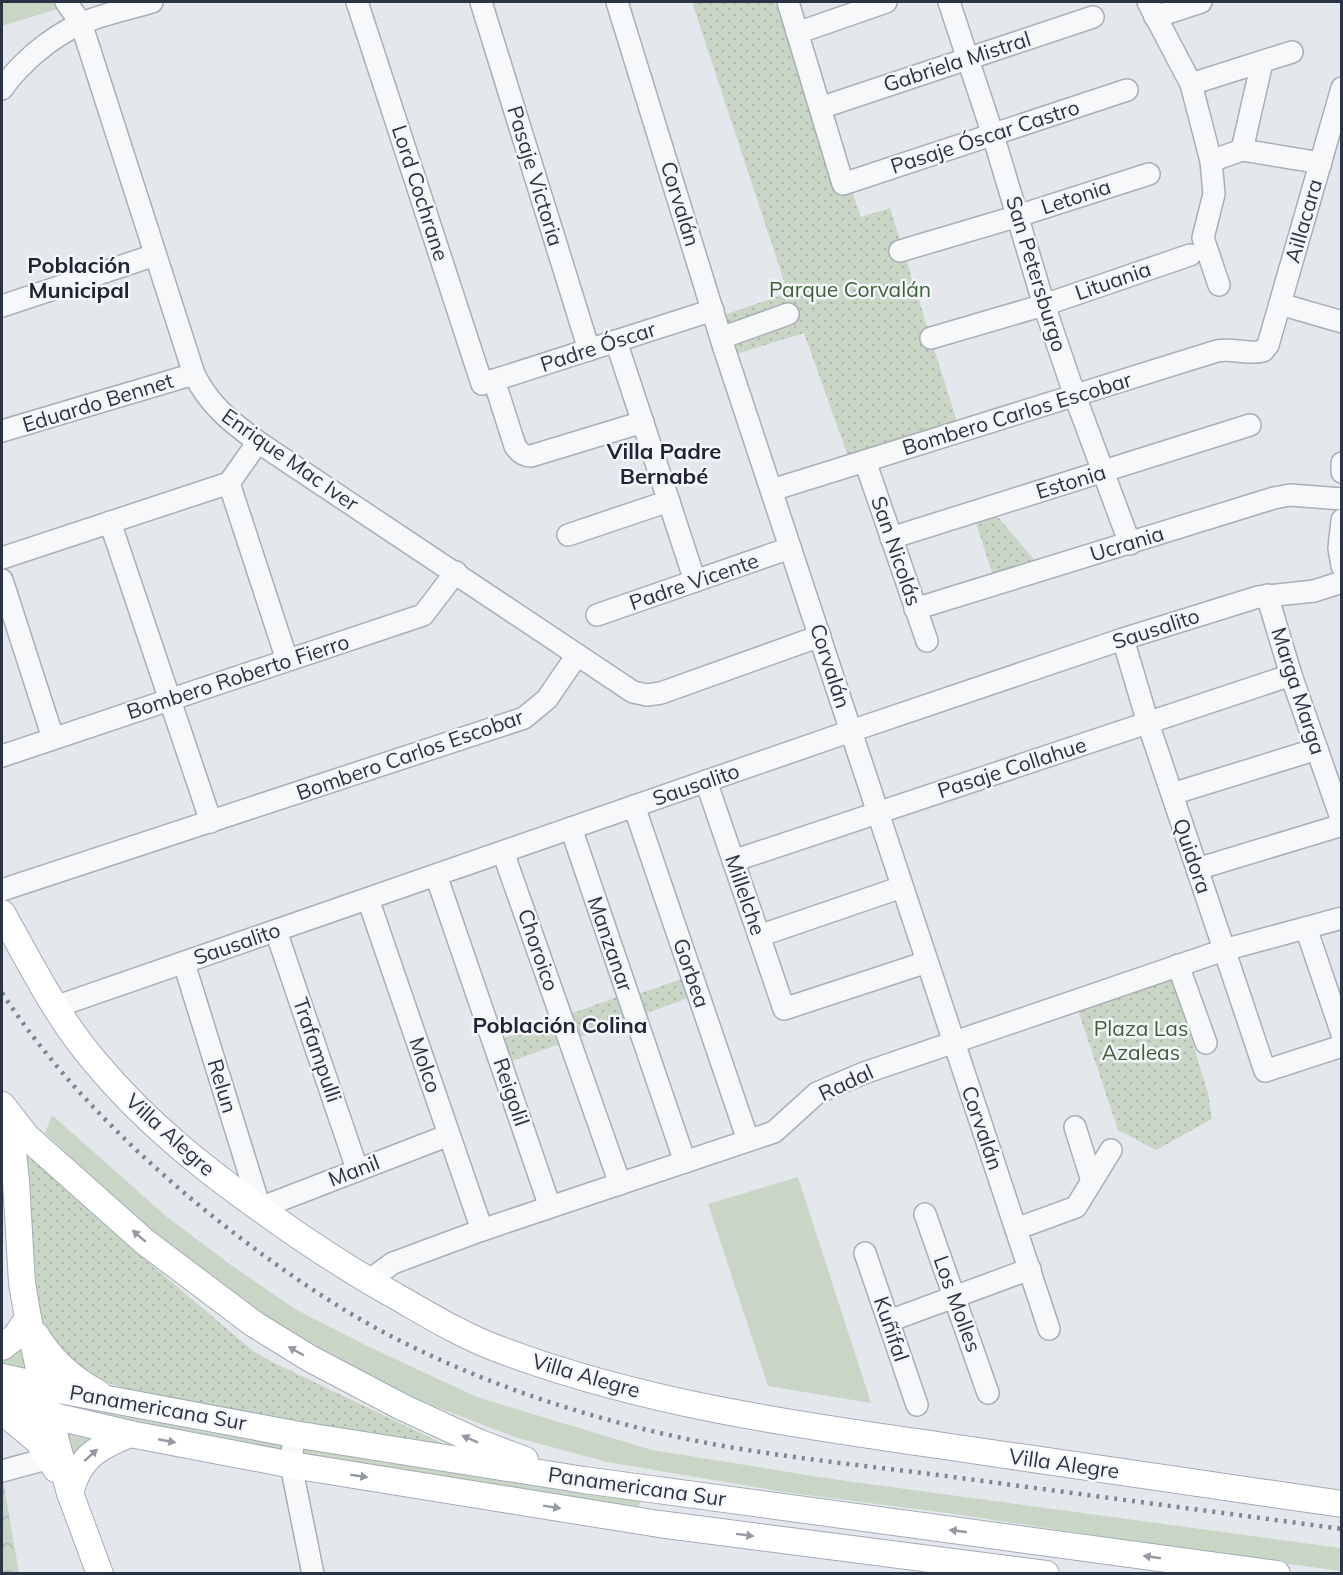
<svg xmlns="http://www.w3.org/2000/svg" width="1343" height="1575" font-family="Mulish,sans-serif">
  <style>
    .green { fill: #c9d6c5 }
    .forest { fill: url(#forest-crowns) }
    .park { fill: url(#park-dots) }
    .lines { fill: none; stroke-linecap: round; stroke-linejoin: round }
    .minor-casing { stroke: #a9aeb7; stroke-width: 24 }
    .major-casing { stroke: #a3abb8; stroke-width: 28 }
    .minor { stroke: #f7f8fa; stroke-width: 21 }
    .major { stroke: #fff; stroke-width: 26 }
    .rail { stroke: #7d8696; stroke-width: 4.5; stroke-dasharray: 3 6; stroke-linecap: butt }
    .oneway { fill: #959aa2 }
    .labels { text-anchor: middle; stroke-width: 5; stroke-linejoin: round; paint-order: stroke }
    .street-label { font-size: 21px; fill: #2b3445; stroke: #f4f6f9 }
    .park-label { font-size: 21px; fill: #3f6138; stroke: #f4f6f9 }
    .neighbourhood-label { font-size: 22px; font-weight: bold; fill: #1d2536; stroke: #f4f6f9 }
  </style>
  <defs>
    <pattern id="forest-crowns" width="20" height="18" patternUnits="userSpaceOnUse" patternTransform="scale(1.5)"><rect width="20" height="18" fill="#c9d6c5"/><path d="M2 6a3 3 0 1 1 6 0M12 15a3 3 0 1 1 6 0" fill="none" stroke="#adb8ab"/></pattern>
    <pattern id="park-dots" width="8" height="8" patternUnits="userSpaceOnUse" patternTransform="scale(1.5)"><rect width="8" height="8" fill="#c9d6c5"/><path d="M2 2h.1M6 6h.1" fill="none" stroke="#adb8ab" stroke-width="1.8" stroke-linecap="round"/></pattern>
  </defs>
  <rect width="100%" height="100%" fill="#e4e7ec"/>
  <!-- green -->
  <g class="green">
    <polygon points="2,2 59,2 60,8 2,26"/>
    <polygon points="52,1115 167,1217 231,1265 295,1309 365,1345 477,1397 652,1450 832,1479 1341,1548 1341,1571 1235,1557 955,1514 784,1492 607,1462 515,1437 418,1400 281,1328 205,1273 133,1215 45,1133"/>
    <polygon points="798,1177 871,1403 768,1386 708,1204"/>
    <polygon points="21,1339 26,1371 2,1366 2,1359"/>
    <polygon points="63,1400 642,1497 638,1509 268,1450 79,1416"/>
    <polygon points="59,1425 100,1440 72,1467"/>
  </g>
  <!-- forest -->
  <polygon class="forest" points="2,1479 3,1479 19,1573 2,1574"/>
  <!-- park -->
  <g class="park">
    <polygon points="692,2 775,2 839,192 851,189 861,217 890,208 957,422 849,459 804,333 736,354 724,315 788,293"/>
    <polygon points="992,510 1038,564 994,579 974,516"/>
    <polygon points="687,977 694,996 509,1062 501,1039 617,997 619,1001"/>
    <polygon points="1173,978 1208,1093 1212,1119 1156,1150 1118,1130 1078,1010"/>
    <polygon points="23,1146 141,1256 253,1351 270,1361 448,1446 253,1415 133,1391 94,1378 50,1341 37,1315"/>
  </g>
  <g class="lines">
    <!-- minor casing -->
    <g class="minor-casing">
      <g id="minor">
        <path d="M66,2l15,21 113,351c15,31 37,48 64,68l375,250 14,3 14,-2 159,-57"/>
        <polyline points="357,2 482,384 713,310"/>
        <polyline points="481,2 589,350"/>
        <polyline points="617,2 724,348 1049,1329"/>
        <polyline points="788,2 843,184 1127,90"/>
        <polyline points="949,2 993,135 1044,305 1075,396 1130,544"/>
        <polyline points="1148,2 1191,84 1211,161 1214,194 1203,238 1219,285"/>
        <polyline points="1155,17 1201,2"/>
        <polyline points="797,33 886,2"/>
        <polyline points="1191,84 1292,52"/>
        <path d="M2,89c18,-26 49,-52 78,-65 23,-10 49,-15 72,-22"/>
        <polyline points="820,108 1093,17"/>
        <polyline points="1242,150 1262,62"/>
        <polyline points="1211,161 1242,150 1321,163"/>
        <polyline points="900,251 1018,216 1149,174"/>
        <polyline points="1280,304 1342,322"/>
        <polyline points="2,306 155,255"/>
        <polyline points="721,338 788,314"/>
        <polyline points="931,338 1044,305 1190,255"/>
        <polyline points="616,341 695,581"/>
        <path d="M494,380l21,66c4,6 8,10 16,10l112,-34"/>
        <polyline points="2,431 194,374"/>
        <polyline points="865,461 927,641"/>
        <polyline points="1342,463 1342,472"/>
        <polyline points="229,483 287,660"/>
        <path d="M772,490l445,-139c16,-3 32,4 46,0l5,-6 74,-257"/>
        <polyline points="1342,520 1339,548 1342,566"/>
        <polyline points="110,522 211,822"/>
        <polyline points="568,535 669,501"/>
        <polyline points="891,538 1250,425"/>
        <polyline points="2,558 229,483 258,442"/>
        <polyline points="2,580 53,738"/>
        <polyline points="1267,595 1291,675 1342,821"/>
        <polyline points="915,609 1274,498 1290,495 1342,499"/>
        <polyline points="597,615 790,548"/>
        <polyline points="1123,639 1148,723 1265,1071 1342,1046"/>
        <polyline points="2,756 423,615 456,572"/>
        <polyline points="706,781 784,1009 927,962"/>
        <polyline points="1172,794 1317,749"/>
        <polyline points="634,806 748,1140"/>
        <polyline points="571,828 685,1162"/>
        <polyline points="503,852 620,1184"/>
        <polyline points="733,861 1291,675"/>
        <polyline points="1197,869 1342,825"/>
        <polyline points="436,875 550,1207"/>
        <polyline points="2,890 524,718 547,699 577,655"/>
        <polyline points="368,899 482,1230"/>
        <polyline points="1306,928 1342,1034"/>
        <polyline points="276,931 357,1169"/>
        <polyline points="759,936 902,887"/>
        <polyline points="184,963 260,1208 449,1135"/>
        <polyline points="1178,965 1206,1043"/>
        <polyline points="55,1007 851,731 1123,639 1258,597 1314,591 1342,582"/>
        <polyline points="1075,1127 1092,1181"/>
        <polyline points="925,1214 988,1393"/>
        <polyline points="1016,1229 1076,1207 1111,1150"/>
        <polyline points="865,1253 917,1405"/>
        <polyline points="368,1281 393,1263 482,1230 774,1132 817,1093 864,1073 1224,950 1342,918"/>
        <polyline points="889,1321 1030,1269"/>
        <polyline points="294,1434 291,1465 313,1574"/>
        <polyline points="2,1471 50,1458"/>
      </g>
    </g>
    <!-- major casing -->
    <g class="major-casing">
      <g id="major">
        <path d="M2,913c29,51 55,105 94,150 50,60 109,107 173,152 42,30 85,58 130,83 33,19 66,39 102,52 141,53 289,74 436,95 135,20 270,40 405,59"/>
        <polyline points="2,1105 27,1137 145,1242 254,1324 309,1358 402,1407 480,1443 525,1460"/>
        <polyline points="4,1115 11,1134 16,1181 22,1283 28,1318 49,1415 70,1493 100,1574"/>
        <path d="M36,1335c15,26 36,44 62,58"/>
        <polyline points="2,1347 16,1336 28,1318"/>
        <polyline points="2,1377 65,1391 294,1434 584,1480 1277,1574"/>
        <polyline points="2,1400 49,1415 130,1434 298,1466 659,1524 1046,1574"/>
        <polyline points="2,1411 38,1441 56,1469"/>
        <path d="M70,1493c9,-36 28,-46 60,-59"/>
      </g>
    </g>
    <!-- minor -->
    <use href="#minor" class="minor"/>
    <!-- major -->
    <use href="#major" class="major"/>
    <!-- rail -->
    <path class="rail" d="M2,993c53,80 120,148 193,209 45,37 91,71 140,102 105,66 236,111 357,136 84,17 169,25 254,36 132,18 264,35 396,53"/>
  </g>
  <!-- one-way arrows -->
  <defs><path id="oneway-solid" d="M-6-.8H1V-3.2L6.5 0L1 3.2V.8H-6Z" transform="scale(1.5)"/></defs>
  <g class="oneway">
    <use href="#oneway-solid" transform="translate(139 1236) rotate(-139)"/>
    <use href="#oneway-solid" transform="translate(296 1351) rotate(-151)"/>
    <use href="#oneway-solid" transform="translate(470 1439) rotate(-156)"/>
    <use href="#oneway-solid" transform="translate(167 1441) rotate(11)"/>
    <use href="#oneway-solid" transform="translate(91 1455) rotate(-42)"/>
    <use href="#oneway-solid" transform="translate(359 1476) rotate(9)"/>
    <use href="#oneway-solid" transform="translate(552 1507) rotate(9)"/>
    <use href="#oneway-solid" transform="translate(958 1531) rotate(-172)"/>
    <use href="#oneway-solid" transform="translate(745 1535) rotate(7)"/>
    <use href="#oneway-solid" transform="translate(1152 1557) rotate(-172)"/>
  </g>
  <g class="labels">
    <!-- street labels -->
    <g class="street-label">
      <text transform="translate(957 62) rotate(-18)" y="7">Gabriela Mistral</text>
      <text transform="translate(985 137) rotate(-18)" y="7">Pasaje Óscar Castro</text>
      <text transform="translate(535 176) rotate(73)" y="7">Pasaje Victoria</text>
      <text transform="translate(420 193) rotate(72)" y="7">Lord Cochrane</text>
      <text transform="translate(1076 197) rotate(-18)" y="7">Letonia</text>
      <text transform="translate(680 204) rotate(73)" y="7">Corvalán</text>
      <text transform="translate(1304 221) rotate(-74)" y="7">Aillacara</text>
      <text transform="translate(1036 274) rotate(73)" y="7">San Petersburgo</text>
      <text transform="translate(1113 281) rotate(-19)" y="7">Lituania</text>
      <text transform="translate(598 347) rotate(-18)" y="7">Padre Óscar</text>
      <text transform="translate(98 403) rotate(-17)" y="7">Eduardo Bennet</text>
      <text transform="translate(1017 414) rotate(-17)" y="7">Bombero Carlos Escobar</text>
      <text transform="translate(290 460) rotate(35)" y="7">Enrique Mac Iver</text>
      <text transform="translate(1071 482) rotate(-17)" y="7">Estonia</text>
      <text transform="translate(1127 544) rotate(-17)" y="7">Ucrania</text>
      <text transform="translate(896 551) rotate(71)" y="7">San Nicolás</text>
      <text transform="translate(694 582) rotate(-19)" y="7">Padre Vicente</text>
      <text transform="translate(1156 629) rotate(-18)" y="7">Sausalito</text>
      <text transform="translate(830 666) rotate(72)" y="7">Corvalán</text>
      <text transform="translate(238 677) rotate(-18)" y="7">Bombero Roberto Fierro</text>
      <text transform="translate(1298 691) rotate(72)" y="7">Marga Marga</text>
      <text transform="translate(410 755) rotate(-19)" y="7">Bombero Carlos Escobar</text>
      <text transform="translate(1012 768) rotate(-18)" y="7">Pasaje Collahue</text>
      <text transform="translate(696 785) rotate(-19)" y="7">Sausalito</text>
      <text transform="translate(1192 856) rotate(71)" y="7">Quidora</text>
      <text transform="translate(745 895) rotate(71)" y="7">Millelche</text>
      <text transform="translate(237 944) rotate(-19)" y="7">Sausalito</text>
      <text transform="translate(610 944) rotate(71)" y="7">Manzanar</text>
      <text transform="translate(538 950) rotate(71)" y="7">Choroico</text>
      <text transform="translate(691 973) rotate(71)" y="7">Gorbea</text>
      <text transform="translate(317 1050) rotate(71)" y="7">Trafampulli</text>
      <text transform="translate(425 1065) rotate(71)" y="7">Molco</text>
      <text transform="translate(846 1083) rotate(-25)" y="7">Radal</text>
      <text transform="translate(222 1086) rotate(73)" y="7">Relun</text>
      <text transform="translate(511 1092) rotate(71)" y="7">Reigolil</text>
      <text transform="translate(982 1128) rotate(71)" y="7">Corvalán</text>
      <text transform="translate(170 1135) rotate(42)" y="7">Villa Alegre</text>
      <text transform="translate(354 1171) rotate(-21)" y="7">Manil</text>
      <text transform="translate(957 1304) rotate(70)" y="7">Los Molles</text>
      <text transform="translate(891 1329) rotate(71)" y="7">Kuñifal</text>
      <text transform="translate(586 1376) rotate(16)" y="7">Villa Alegre</text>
      <text transform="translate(158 1408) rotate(10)" y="7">Panamericana Sur</text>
      <text transform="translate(1064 1464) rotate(8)" y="7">Villa Alegre</text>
      <text transform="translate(637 1487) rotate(8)" y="7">Panamericana Sur</text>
    </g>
    <!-- park labels -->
    <g class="park-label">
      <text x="850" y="297">Parque Corvalán</text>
      <text x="1141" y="1036">Plaza Las<tspan x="1141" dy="24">Azaleas</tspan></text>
    </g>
    <!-- neighbourhood labels -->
    <g class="neighbourhood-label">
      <text x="79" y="273">Población<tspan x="79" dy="25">Municipal</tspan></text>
      <text x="664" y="459">Villa Padre<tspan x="664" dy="25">Bernabé</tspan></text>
      <text x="560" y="1033">Población Colina</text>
    </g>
  </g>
  <!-- border -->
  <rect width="1343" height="1575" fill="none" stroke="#2b3445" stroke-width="6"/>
</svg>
